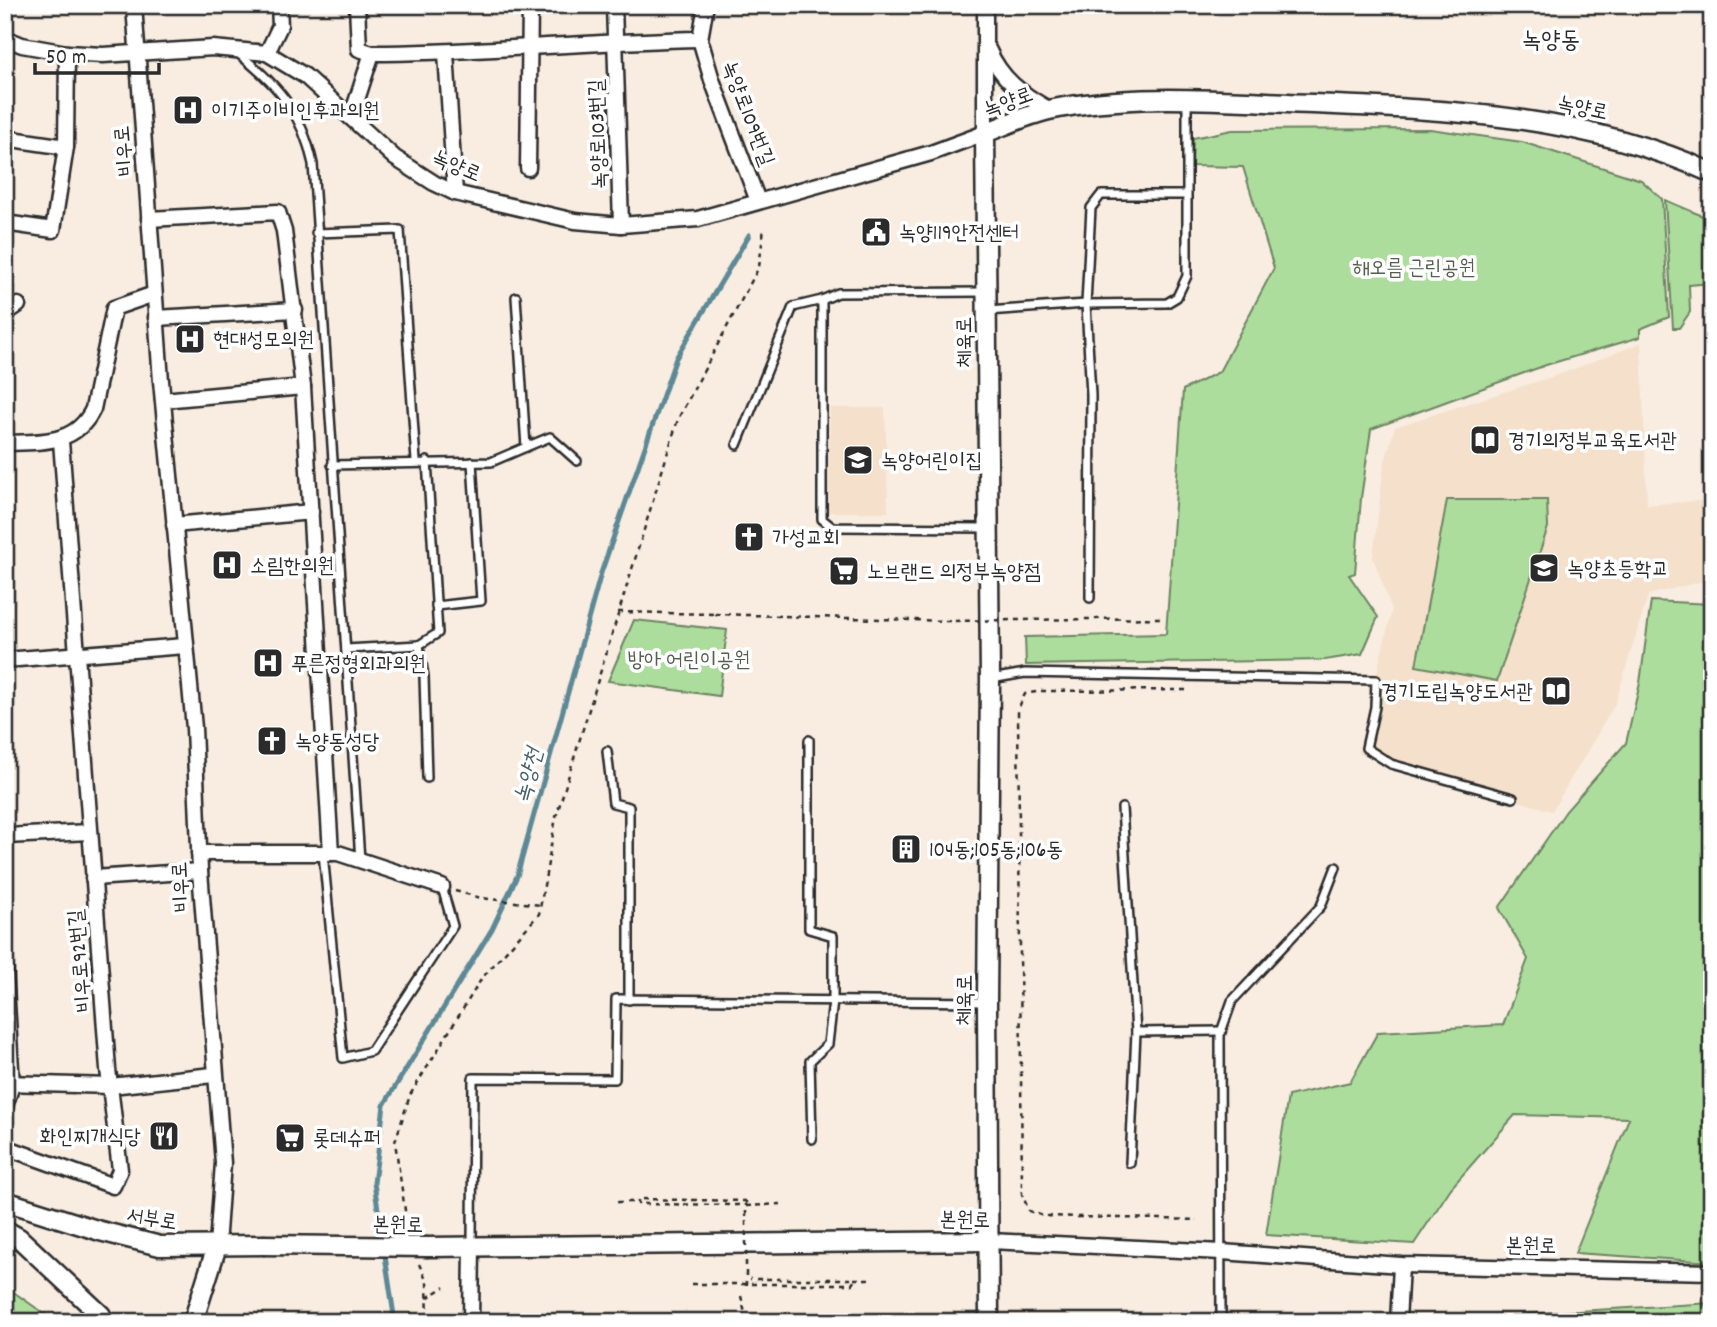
<svg xmlns="http://www.w3.org/2000/svg" width="1717" height="1327" font-family="Dekko,'Poor Story',sans-serif">
  <style>
    .built { fill: #f4e0cb }
    .green { fill: #addd9c; stroke: #6c8464; stroke-width: 2 }
    .lines { fill: none; stroke-linecap: round; stroke-linejoin: round }
    .stream { stroke: #5d8997; stroke-width: 5 }
    .service-casing { stroke: #2b2b2b; stroke-width: 12 }
    .minor-casing { stroke: #2b2b2b; stroke-width: 19 }
    .tertiary-casing { stroke: #2b2b2b; stroke-width: 23 }
    .path { stroke: #2b2b2b; stroke-width: 2.5; stroke-dasharray: 5 5; stroke-linecap: butt }
    .service { stroke: #fff; stroke-width: 7 }
    .minor { stroke: #fff; stroke-width: 14 }
    .tertiary { stroke: #fff; stroke-width: 18 }
    .tertiary-bridge-casing { stroke: #2b2b2b; stroke-width: 23; stroke-linecap: butt }
    .path-bridge { stroke: #2b2b2b; stroke-width: 2.5; stroke-dasharray: 5 5; stroke-linecap: butt }
    .tertiary-bridge { stroke: #fff; stroke-width: 18 }
    .labels { text-anchor: middle; stroke-width: 7; stroke-linejoin: round; paint-order: stroke }
    .street-label { font-size: 21px; fill: #2b2b2b; stroke: #fff }
    .poi-label { font-size: 21px; fill: #2b2b2b; stroke: #fff; text-anchor: start }
    .park-label { font-size: 21px; fill: #52604d; stroke: #fff }
    .water-label { font-size: 23px; font-style: italic; fill: #48626a; stroke: #fff }
    .quarter-label { font-size: 24px; fill: #2b2b2b; stroke: #fff }
  </style>
  <rect width="100%" height="100%" fill="#f8ede0"/>
  <filter id="ink" filterUnits="userSpaceOnUse"><feTurbulence type="fractalNoise" baseFrequency=".0143" numOctaves="2"/><feDisplacementMap in="SourceGraphic" scale="14" xChannelSelector="R" yChannelSelector="G"/><feConvolveMatrix kernelMatrix="1 2 1 2 8 2 1 2 1" color-interpolation-filters="sRGB"/></filter>
  <g filter="url(#ink)">
    <!-- built -->
    <g class="built">
      <polygon points="1641,343 1647,505 1712,500 1712,579 1648,595 1615,704 1552,811 1358,753 1392,610 1373,557 1384,465 1395,427 1561,374"/>
      <polygon points="830,408 885,408 888,512 828,512"/>
    </g>
    <!-- green -->
    <g class="green">
      <polygon points="1430,129 1522,142 1641,180 1662,199 1669,317 1640,329 1640,337 1546,365 1371,429 1361,498 1355,573 1349,575 1378,617 1362,654 1325,660 1026,665 1025,637 1166,634 1183,390 1219,372 1274,268 1243,167 1192,166 1193,138 1232,130"/>
      <polygon points="1665,200 1712,220 1712,283 1689,285 1690,312 1679,328 1673,328"/>
      <polygon points="1447,500 1547,500 1548,527 1497,681 1416,666"/>
      <polygon points="1651,601 1712,604 1712,1262 1575,1253 1629,1118 1515,1115 1451,1188 1414,1244 1266,1235 1288,1096 1350,1082 1378,1032 1503,1025 1528,959 1499,908 1566,811 1626,743 1640,683"/>
      <polygon points="634,620 727,630 719,696 608,681"/>
      <polygon points="5,1286 56,1322 5,1322"/>
      <polygon points="1712,1303 1712,1322 1529,1322 1528,1314"/>
    </g>
    <g class="lines">
      <!-- stream -->
      <polyline class="stream" points="395,1322 374,1183 384,1105 492,929 517,876 601,573 676,358 749,235"/>
      <!-- service casing -->
      <g class="service-casing">
        <g id="service">
          <path d="M239,54c40,32 63,59 74,110l47,696"/>
          <polyline points="316,233 400,230 416,461"/>
          <polyline points="985,292 838,293 822,300 822,519 832,527 987,528"/>
          <polyline points="987,311 1086,304 1167,303 1177,297 1187,276 1187,100"/>
          <polyline points="737,445 793,307 822,300"/>
          <polyline points="526,447 550,437 577,461"/>
          <polyline points="427,461 438,633 419,645 424,676 427,778"/>
          <polyline points="332,465 491,462 526,447 516,297"/>
          <polyline points="1090,598 1091,395 1086,304 1091,208 1101,195 1185,195"/>
          <polyline points="436,606 481,601 472,462"/>
          <polyline points="346,649 419,645"/>
          <polyline points="991,679 1025,673 1376,680 1375,707 1366,748 1391,764 1513,798"/>
          <polyline points="809,740 809,929 833,936 833,1001 828,1044 810,1061 812,1139"/>
          <polyline points="607,751 613,803 629,807 629,1000"/>
          <polyline points="1122,808 1136,1032 1130,1163"/>
          <polyline points="323,853 343,1058 371,1051 453,926 442,887"/>
          <polyline points="1136,1032 1221,1031"/>
          <polyline points="472,1244 473,1078 615,1079 616,999 986,1002"/>
          <polyline points="1221,1322 1220,1035 1232,1001 1321,906 1336,867"/>
        </g>
      </g>
      <!-- minor casing -->
      <g class="minor-casing">
        <g id="minor">
          <polyline points="134,5 161,381 194,728 200,871 223,1163 217,1246"/>
          <polyline points="614,5 621,225"/>
          <polyline points="706,5 700,39 712,80 758,201"/>
          <polyline points="5,38 22,45 67,53 103,55 213,48 267,53 305,76 395,158 434,183 455,193 575,221 621,225 698,219 931,153 985,133 985,5"/>
          <path d="M988,49c13,30 33,45 62,61"/>
          <polyline points="267,53 280,26 279,5"/>
          <path d="M372,53c110,0 219,-12 328,-14"/>
          <polyline points="446,53 455,193"/>
          <polyline points="351,118 372,53 359,49 357,5"/>
          <polyline points="5,138 66,147"/>
          <polyline points="528,168 530,5"/>
          <polyline points="149,219 278,212 284,231 303,387 331,853"/>
          <polyline points="5,223 53,230 66,147 67,53"/>
          <polyline points="5,314 18,305"/>
          <polyline points="156,318 295,310"/>
          <polyline points="163,400 303,387"/>
          <path d="M5,443c35,-1 71,2 88,-34l21,-101 40,-14"/>
          <polyline points="174,525 311,512"/>
          <polyline points="5,660 185,646"/>
          <polyline points="5,836 90,832"/>
          <polyline points="199,853 338,853 442,887"/>
          <polyline points="93,878 200,871"/>
          <polyline points="5,970 12,1085 5,1106"/>
          <polyline points="5,1083 111,1086 213,1075"/>
          <polyline points="5,1147 113,1186 120,1170 108,1069 61,441"/>
          <polyline points="990,1241 1222,1252 1401,1265 1712,1272"/>
          <polyline points="471,1322 472,1246"/>
          <polyline points="1398,1322 1401,1265"/>
        </g>
      </g>
      <!-- tertiary casing -->
      <g class="tertiary-casing">
        <g id="tertiary">
          <polyline points="5,1201 100,1231 160,1246 263,1245"/>
          <polyline points="5,1230 19,1238 101,1315 103,1322"/>
          <polyline points="428,1247 990,1241"/>
          <polyline points="193,1322 217,1246"/>
          <path d="M989,1322l-2,-320 3,-323 -5,-546c21,-8 42,-18 64,-23 82,-18 181,-9 264,-6 138,6 271,11 399,69"/>
        </g>
      </g>
      <!-- path -->
      <g class="path">
        <polyline points="618,612 715,614"/>
        <polyline points="1186,690 1041,691 1025,694 1018,709 1022,1194 1029,1211 1043,1216 1197,1220"/>
        <polyline points="455,891 481,898 541,905"/>
        <polyline points="617,1202 638,1202"/>
        <polyline points="739,1205 638,1204 638,1199 746,1201"/>
        <polyline points="746,1206 782,1204"/>
        <polyline points="408,1231 395,1142 410,1095 482,978 539,914 556,817 678,419 759,267 764,228"/>
        <polyline points="419,1264 427,1282 428,1322"/>
        <polyline points="854,1279 872,1279"/>
        <polyline points="691,1284 853,1284 854,1279 750,1279"/>
        <polyline points="741,1296 747,1322"/>
        <polyline points="427,1298 445,1287"/>
      </g>
      <!-- service -->
      <use href="#service" class="service"/>
      <!-- minor -->
      <use href="#minor" class="minor"/>
      <!-- tertiary -->
      <use href="#tertiary" class="tertiary"/>
      <!-- tertiary-bridge casing -->
      <g class="tertiary-bridge-casing">
        <polyline id="tertiary-bridge" points="263,1245 428,1247"/>
      </g>
      <!-- path-bridge -->
      <g class="path-bridge">
        <polyline points="715,614 947,621 1162,618"/>
        <polyline points="746,1201 746,1286"/>
      </g>
      <!-- tertiary-bridge -->
      <use href="#tertiary-bridge" class="tertiary-bridge"/>
    </g>
  </g>
  <!-- icons -->
  <defs>
    <g id="hospital-square" transform="scale(1.575)"><rect x="-9" y="-9" width="18" height="18" rx="4" fill="#2b2b2b" stroke="#fff"/><path d="M-5-5h3v3.5h4V-5h3V5h-3V1.5h-4V5h-3Z" fill="#fff"/></g>
    <g id="civic-square" transform="scale(1.575)"><rect x="-9" y="-9" width="18" height="18" rx="4" fill="#2b2b2b" stroke="#fff"/><path d="M-.6-6.5H3V-4.5H.6V-3L4-1V1h2V6H-6V1h2V-1L-.6-3ZM-1.2 2.5V6h2.4V2.5Z" fill="#fff"/></g>
    <g id="library-square" transform="scale(1.575)"><rect x="-9" y="-9" width="18" height="18" rx="4" fill="#2b2b2b" stroke="#fff"/><path d="M-6-4Q-3-5.5-.7-3.5V5Q-3 3-6 4ZM6-4Q3-5.5 .7-3.5V5Q3 3 6 4Z" fill="#fff"/></g>
    <g id="school-square" transform="scale(1.575)"><rect x="-9" y="-9" width="18" height="18" rx="4" fill="#2b2b2b" stroke="#fff"/><path d="M0-5L7-2L0 1L-7-2ZM-4 1L0 2.5L4 1V4Q0 6-4 4Z" fill="#fff"/></g>
    <g id="church-square" transform="scale(1.575)"><rect x="-9" y="-9" width="18" height="18" rx="4" fill="#2b2b2b" stroke="#fff"/><path d="M-1.2-6h2.4v3.5h3.3v2.4h-3.3V6h-2.4V-.1h-3.3v-2.4h3.3Z" fill="#fff"/></g>
    <g id="supermarket-square" transform="scale(1.575)"><rect x="-9" y="-9" width="18" height="18" rx="4" fill="#2b2b2b" stroke="#fff"/><path d="M-6-5.5h2.5l.6 2H6L4.5 2H-2.5L-4.4-4H-6ZM-1.5 3.2a1.3 1.3 0 1 0 .1 0ZM3 3.2a1.3 1.3 0 1 0 .1 0Z" fill="#fff"/></g>
    <g id="building-square" transform="scale(1.575)"><rect x="-9" y="-9" width="18" height="18" rx="4" fill="#2b2b2b" stroke="#fff"/><path d="M-4-6H4V6H1V3H-1V6H-4ZM-2.5-4.3h1.7v1.8h-1.7ZM.8-4.3h1.7v1.8H.8ZM-2.5-1h1.7V.8h-1.7ZM.8-1h1.7V.8H.8Z" fill="#fff"/></g>
    <g id="restaurant-square" transform="scale(1.575)"><rect x="-9" y="-9" width="18" height="18" rx="4" fill="#2b2b2b" stroke="#fff"/><path d="M-5-6h1v4h1v-4h1v4h1v-4h1v5L-1.5 .5V6h-2V.5L-5-1ZM5-6V6H3V1.5H1.5Q1.5-4 5-6Z" fill="#fff"/></g>
  </defs>
  <g fill-rule="evenodd">
    <use href="#hospital-square" x="188" y="110"/>
    <use href="#civic-square" x="876" y="232"/>
    <use href="#hospital-square" x="190" y="339"/>
    <use href="#library-square" x="1485" y="440"/>
    <use href="#school-square" x="858" y="460"/>
    <use href="#church-square" x="749" y="537"/>
    <use href="#hospital-square" x="227" y="565"/>
    <use href="#school-square" x="1544" y="568"/>
    <use href="#supermarket-square" x="844" y="571"/>
    <use href="#hospital-square" x="268" y="663"/>
    <use href="#library-square" x="1556" y="691"/>
    <use href="#church-square" x="272" y="741"/>
    <use href="#building-square" x="906" y="849"/>
    <use href="#restaurant-square" x="164" y="1136"/>
    <use href="#supermarket-square" x="290" y="1138"/>
  </g>
  <g class="labels">
    <!-- street labels -->
    <g class="street-label">
      <text transform="translate(1008 101) rotate(-20)" y="7">녹양로</text>
      <text transform="translate(1583 107) rotate(12)" y="7">녹양로</text>
      <text transform="translate(749 113) rotate(69)" y="7">녹양로109번길</text>
      <text transform="translate(597 134) rotate(-92)" y="7">녹양로103번길</text>
      <text transform="translate(123 151) rotate(-95)" y="7">비우로</text>
      <text transform="translate(457 165) rotate(23)" y="7">녹양로</text>
      <text transform="translate(964 342) rotate(-91)" y="7">체육로</text>
      <text transform="translate(180 887) rotate(-93)" y="7">비우로</text>
      <text transform="translate(79 961) rotate(-95)" y="7">비우로92번길</text>
      <text transform="translate(964 1000) rotate(-90)" y="7">체육로</text>
      <text transform="translate(152 1218) rotate(9)" y="7">서부로</text>
      <text transform="translate(965 1219) rotate(1)" y="7">본원로</text>
      <text transform="translate(398 1224) rotate(1)" y="7">본원로</text>
      <text transform="translate(1531 1245) rotate(1)" y="7">본원로</text>
    </g>
    <!-- poi labels -->
    <g class="poi-label">
      <text x="211" y="117">이기주이비인후과의원</text>
      <text x="899" y="239">녹양119안전센터</text>
      <text x="213" y="346">현대성모의원</text>
      <text x="1508" y="447">경기의정부교육도서관</text>
      <text x="881" y="467">녹양어린이집</text>
      <text x="772" y="544">가성교회</text>
      <text x="250" y="572">소림한의원</text>
      <text x="1567" y="575">녹양초등학교</text>
      <text x="867" y="578">노브랜드 의정부녹양점</text>
      <text x="291" y="670">푸른정형외과의원</text>
      <text x="1533" y="698" text-anchor="end">경기도립녹양도서관</text>
      <text x="295" y="748">녹양동성당</text>
      <text x="929" y="856">104동;105동;106동</text>
      <text x="141" y="1143" text-anchor="end">화인찌개식당</text>
      <text x="313" y="1145">롯데슈퍼</text>
    </g>
    <!-- park labels -->
    <g class="park-label">
      <text x="1414" y="274">해오름 근린공원</text>
      <text x="689" y="666">방아 어린이공원</text>
    </g>
    <!-- water labels -->
    <g class="water-label">
      <text transform="translate(527 775) rotate(-75)" y="8">녹양천</text>
    </g>
    <!-- quarter labels -->
    <g class="quarter-label">
      <text x="1551" y="47">녹양동</text>
    </g>
  </g>
  <!-- margin -->
  <rect width="1717" height="1327" fill="none" stroke="#fff" stroke-width="28"/>
  <rect x="14" y="14" width="1689" height="1299" fill="none" stroke="#2b2b2b" stroke-width="2.5" filter="url(#ink)"/>
  <!-- scale -->
  <path d="M35 63v10h124v-10" fill="none" stroke="#2b2b2b" stroke-width="3.5"/>
  <text x="46" y="63" font-size="21" fill="#2b2b2b" stroke="#ffffff" stroke-width="5" paint-order="stroke">50 m</text>
</svg>
